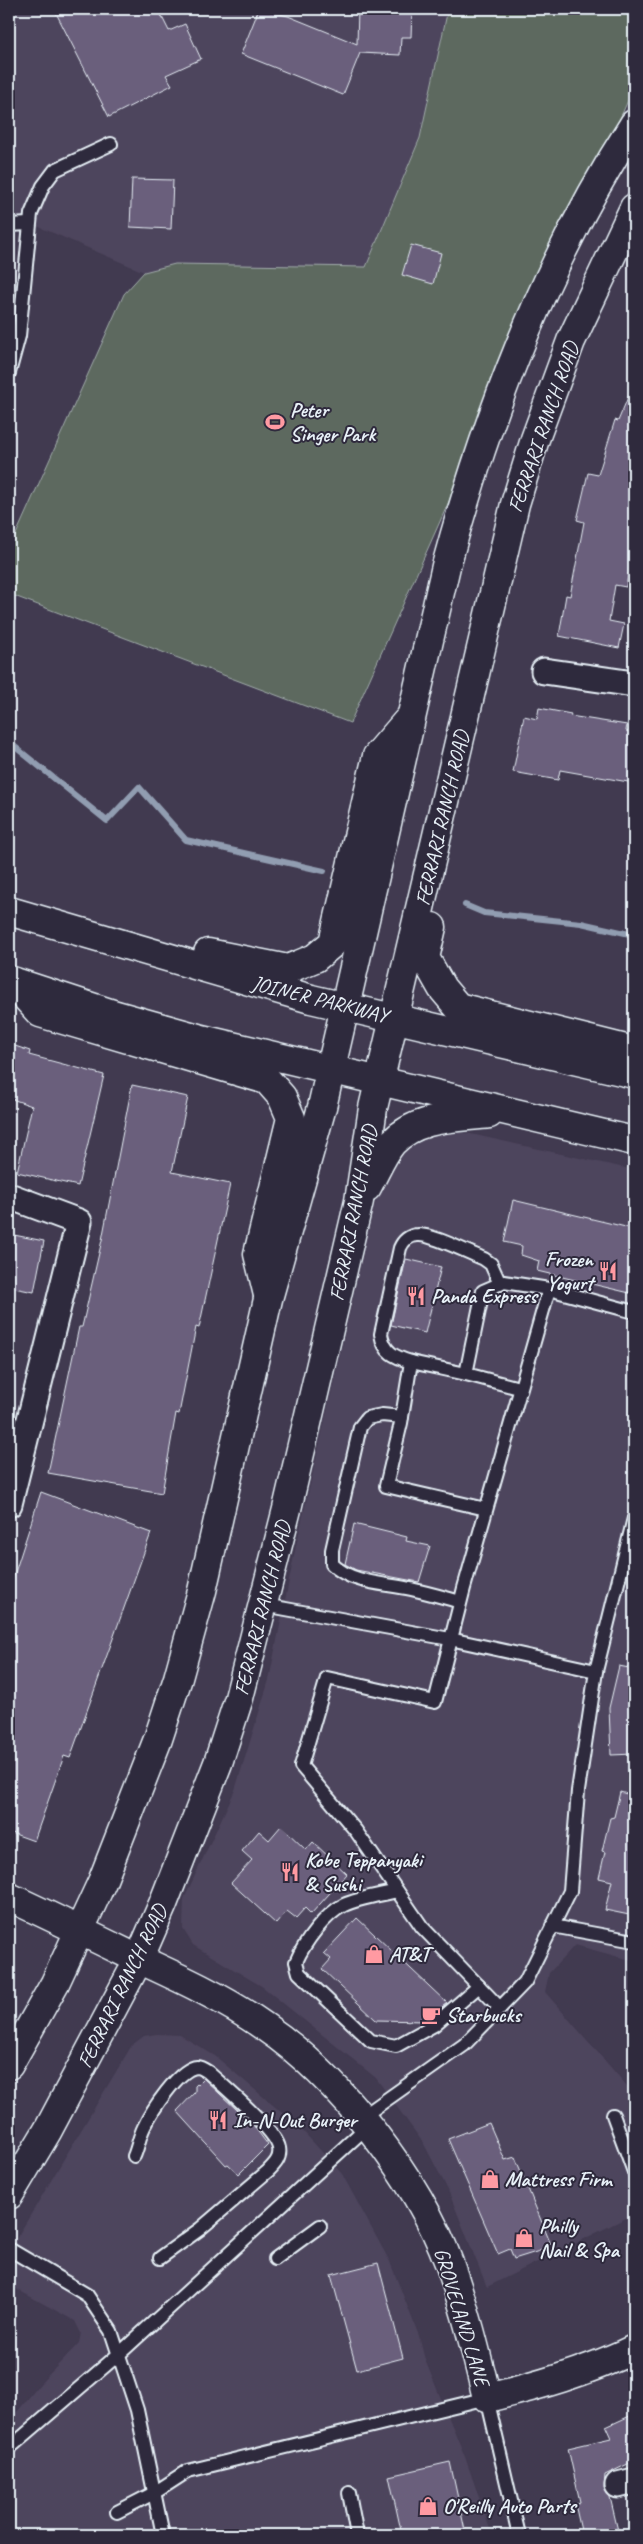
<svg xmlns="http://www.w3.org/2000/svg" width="643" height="2544" font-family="Caveat,sans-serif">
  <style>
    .built { fill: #4e455d }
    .green { fill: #5d695f; stroke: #a2adac }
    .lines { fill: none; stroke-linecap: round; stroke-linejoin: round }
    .stream { stroke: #919db1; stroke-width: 6 }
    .building { fill: #6b5e7b; stroke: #e8f1f8 }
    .lane-casing { stroke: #e8f1f8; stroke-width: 16 }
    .street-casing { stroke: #e8f1f8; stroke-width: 29 }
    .secondary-casing { stroke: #e8f1f8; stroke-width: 31 }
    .lane { stroke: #2f2a3d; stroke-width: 12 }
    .street { stroke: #2f2a3d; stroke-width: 25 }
    .secondary { stroke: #2f2a3d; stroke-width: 28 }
    .labels { text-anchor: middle; stroke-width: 4; stroke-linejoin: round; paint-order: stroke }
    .poi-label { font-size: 21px; font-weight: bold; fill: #e8f1f8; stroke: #2f2a3d; text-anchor: start }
    .street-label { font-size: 21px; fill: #e8f1f8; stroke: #2f2a3d }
  </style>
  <rect width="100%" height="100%" fill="#413a50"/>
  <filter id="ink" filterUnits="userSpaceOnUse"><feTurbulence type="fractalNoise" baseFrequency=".02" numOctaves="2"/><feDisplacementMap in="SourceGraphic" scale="10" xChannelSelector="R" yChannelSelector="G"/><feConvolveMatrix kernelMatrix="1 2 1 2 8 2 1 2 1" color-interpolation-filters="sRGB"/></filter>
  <g filter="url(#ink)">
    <!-- built -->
    <g class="built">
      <polygon points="9,9 448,9 420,138 366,267 144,272 9,214"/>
      <polygon points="448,1129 634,1170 634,1961 575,1945 549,1973 545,1992 634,2094 634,2214 487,2287 448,2190 424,2144 376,2078 263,1987 193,1945 183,1929 184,1899 235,1790 269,1680 296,1546 373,1210 390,1162 415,1137"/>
      <polygon points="157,2034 180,2035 215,2056 300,2128 342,2174 390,2262 419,2336 425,2360 465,2457 492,2535 9,2535 9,2422 40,2384 79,2343 81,2333 75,2321 9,2285 9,2251 132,2045 144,2036"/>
    </g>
    <!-- green -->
    <polygon class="green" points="448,9 634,9 634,87 350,723 9,594 9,550 124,294 144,272 175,264 366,267 420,138"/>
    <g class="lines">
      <!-- stream -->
      <g class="stream">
        <polyline points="9,742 107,821 139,787 186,840 324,871"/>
        <polyline points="465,905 484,913 581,923 634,935"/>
      </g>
    </g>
    <!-- building -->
    <g class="building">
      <polygon points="54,9 158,9 169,31 185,24 201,59 166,75 172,85 109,117"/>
      <polygon points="259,9 288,16 357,44 358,9 412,9 411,37 401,37 400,55 360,53 343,95 241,54"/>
      <polygon points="132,179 173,180 171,229 130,227"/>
      <polygon points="411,245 441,253 433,284 402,275"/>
      <polygon points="634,383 634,542 626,587 615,585 609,621 624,624 619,648 559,636 566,595 570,596 584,522 577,520 588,473 598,475 615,420 618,421"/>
      <polygon points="539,708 571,714 570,716 627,725 626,731 634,733 634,783 560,770 558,780 513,772 524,716 537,719"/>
      <polygon points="9,1044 30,1051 29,1055 104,1075 78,1186 17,1172 32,1106 9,1098"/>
      <polygon points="132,1085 188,1097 172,1172 230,1184 199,1328 196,1327 179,1414 176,1413 162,1493 48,1473 79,1327 82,1327 102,1240"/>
      <polygon points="513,1200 634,1229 634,1294 537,1271 539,1261 521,1255 522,1246 504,1242"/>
      <polygon points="9,1234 44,1241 34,1292 9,1287"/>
      <polygon points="406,1259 441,1267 425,1333 391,1325"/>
      <polygon points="41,1492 151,1533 70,1758 64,1756 34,1841 9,1832 9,1591"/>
      <polygon points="354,1524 407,1537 406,1541 430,1546 419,1582 356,1570 345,1564"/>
      <polygon points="619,1666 634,1669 634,1754 611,1755 609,1708"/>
      <polygon points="620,1792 634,1796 634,1916 605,1910 612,1881 599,1878 605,1852 602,1851 610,1818 614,1817"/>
      <polygon points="281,1826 306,1850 313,1842 347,1874 311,1914 305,1908 296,1918 287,1911 276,1924 231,1883 252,1860 242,1851 259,1831 269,1840"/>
      <polygon points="357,1918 447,2003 424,2021 376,2020 322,1969 331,1959 324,1953"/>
      <polygon points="203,2078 253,2125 268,2145 239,2174 228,2164 226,2165 177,2111 195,2092 195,2086"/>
      <polygon points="489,2123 505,2160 515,2157 552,2247 514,2259 510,2249 498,2254 448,2139"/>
      <polygon points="378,2263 403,2358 357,2370 331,2275"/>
      <polygon points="634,2414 634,2461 605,2475 604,2488 610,2497 619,2535 582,2535 575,2504 580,2502 568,2448 611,2438 606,2427"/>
      <polygon points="450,2462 466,2535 402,2535 389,2476"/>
    </g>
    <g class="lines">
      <!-- lane casing -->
      <g class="lane-casing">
        <g id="lane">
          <polyline points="9,225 29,224"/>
          <polyline points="9,373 19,336 31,214 43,186 55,170 111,144"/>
          <path d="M411,1362c-16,-5 -27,-9 -30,-28l19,-86c3,-7 9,-13 18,-13 14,-1 51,18 66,24l7,5 9,20"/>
          <polyline points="466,1374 519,1388"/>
          <path d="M402,1417l-20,-2 -15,3 -7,9 -28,123v14c20,20 52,19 79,25 17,4 33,8 49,13"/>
          <polyline points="486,1509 386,1486 401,1423 411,1362 466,1374 483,1291 504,1282 549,1289 634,1312"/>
          <polyline points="264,1605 450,1639 596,1671 634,1518"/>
          <path d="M397,1891c-16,4 -38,7 -53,14 -19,9 -40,38 -48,57l3,11 72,68 25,5 38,-21 45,-39"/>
          <polyline points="552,1926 634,1941"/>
          <polyline points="500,2008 422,1927 356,1831 301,1766 327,1678 435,1702 464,1588 549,1289"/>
          <polyline points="613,2115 634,2172"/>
          <polyline points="362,2117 464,2045 525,1982 570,1891 578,1791 596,1671"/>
          <path d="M134,2156c4,-9 5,-19 10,-29 7,-15 35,-59 53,-60 3,0 8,3 11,5 15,14 68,58 71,76 2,10 -4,16 -11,23l-68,58 -40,29"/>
          <polyline points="9,2249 87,2295 111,2331 137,2410 163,2535"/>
          <polyline points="275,2259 320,2226"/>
          <polyline points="9,2444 13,2445 119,2354 369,2125"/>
          <polyline points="349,2493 357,2535"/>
          <polyline points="117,2512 154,2493 188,2471 487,2398 519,2535"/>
        </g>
      </g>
      <!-- street casing -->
      <g class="street-casing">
        <g id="street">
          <polyline points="544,671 634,684"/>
          <polyline points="9,1196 79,1222 9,1504"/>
          <polyline points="618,2485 634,2481"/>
        </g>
      </g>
      <!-- secondary casing -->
      <g class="secondary-casing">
        <g id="secondary">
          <polyline points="9,911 311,999 634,1074"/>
          <polyline points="432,927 425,958 442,988 458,1007 634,1051"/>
          <polyline points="208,953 288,969 315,958 333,943 377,756 408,720"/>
          <polyline points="9,980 116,1015 198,1038 634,1141"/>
          <polyline points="13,983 40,1013 267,1080 282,1097 291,1118 258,1254 268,1295"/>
          <path d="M367,1187c8,-14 15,-32 25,-44 25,-27 64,-25 97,-29"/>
          <path d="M9,1897c41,19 82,39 123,59 46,21 92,42 133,71 74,50 153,152 184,236 16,44 27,89 38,135 51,-12 100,-26 147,-49"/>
          <path d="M9,2065l46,-82 47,-101 56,-143 20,-61 24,-87 66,-292 54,-192 124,-541c42,-155 100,-306 188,-442"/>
          <polyline points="9,2195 48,2130 139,1959 163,1904 218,1763 239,1698 287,1509 359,1201 373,1108 515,504 535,439 571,341 634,208"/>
        </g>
      </g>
      <!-- lane -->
      <use href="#lane" class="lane"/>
      <!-- street -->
      <use href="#street" class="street"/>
      <!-- secondary -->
      <use href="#secondary" class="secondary"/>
    </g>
  </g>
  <!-- icons -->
  <defs>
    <g id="stadium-bare" transform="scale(1.5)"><path d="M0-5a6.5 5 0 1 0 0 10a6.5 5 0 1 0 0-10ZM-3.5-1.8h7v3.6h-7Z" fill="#ff9aa2" stroke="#2f2a3d" stroke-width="2.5" paint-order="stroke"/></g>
    <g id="restaurant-bare" transform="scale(1.5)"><path d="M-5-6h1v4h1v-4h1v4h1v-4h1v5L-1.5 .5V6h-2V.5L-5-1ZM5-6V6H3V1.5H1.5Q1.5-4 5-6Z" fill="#ff9aa2" stroke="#2f2a3d" stroke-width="2.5" paint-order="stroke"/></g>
    <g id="shop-bare" transform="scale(1.5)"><path d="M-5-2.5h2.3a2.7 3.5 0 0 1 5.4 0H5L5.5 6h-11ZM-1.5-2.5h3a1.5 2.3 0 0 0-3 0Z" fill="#ff9aa2" stroke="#2f2a3d" stroke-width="2.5" paint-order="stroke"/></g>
    <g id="cafe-bare" transform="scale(1.5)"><path d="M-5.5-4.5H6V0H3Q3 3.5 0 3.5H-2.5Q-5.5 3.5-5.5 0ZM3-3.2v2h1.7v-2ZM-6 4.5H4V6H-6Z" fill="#ff9aa2" stroke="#2f2a3d" stroke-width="2.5" paint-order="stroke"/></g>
  </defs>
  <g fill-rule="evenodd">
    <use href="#stadium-bare" x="275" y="422"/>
    <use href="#restaurant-bare" x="608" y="1271"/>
    <use href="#restaurant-bare" x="416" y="1296"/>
    <use href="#restaurant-bare" x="290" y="1872"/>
    <use href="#shop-bare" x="374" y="1954"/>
    <use href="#cafe-bare" x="431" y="2015"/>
    <use href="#restaurant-bare" x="218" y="2120"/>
    <use href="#shop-bare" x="490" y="2179"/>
    <use href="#shop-bare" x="524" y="2238"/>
    <use href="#shop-bare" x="428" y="2506"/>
  </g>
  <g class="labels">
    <!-- poi labels -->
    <g class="poi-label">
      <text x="290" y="417">Peter<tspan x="290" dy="24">Singer Park</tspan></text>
      <text x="593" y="1266" text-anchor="end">Frozen<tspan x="593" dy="24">Yogurt</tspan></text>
      <text x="431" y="1303">Panda Express</text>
      <text x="305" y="1867">Kobe Teppanyaki<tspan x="305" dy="24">&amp; Sushi</tspan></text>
      <text x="389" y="1961">AT&amp;T</text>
      <text x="446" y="2022">Starbucks</text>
      <text x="233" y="2127">In-N-Out Burger</text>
      <text x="505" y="2186">Mattress Firm</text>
      <text x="539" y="2233">Philly<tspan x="539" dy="24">Nail &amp; Spa</tspan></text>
      <text x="443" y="2513">O'Reilly Auto Parts</text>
    </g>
    <!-- street labels -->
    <g class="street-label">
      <text transform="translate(543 427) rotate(-71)" y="7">FERRARI RANCH ROAD</text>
      <text transform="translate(442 818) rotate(-77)" y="7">FERRARI RANCH ROAD</text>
      <text transform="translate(320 999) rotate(14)" y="7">JOINER PARKWAY</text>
      <text transform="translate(353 1213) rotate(-79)" y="7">FERRARI RANCH ROAD</text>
      <text transform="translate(262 1608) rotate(-76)" y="7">FERRARI RANCH ROAD</text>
      <text transform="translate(122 1986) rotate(-64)" y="7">FERRARI RANCH ROAD</text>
      <text transform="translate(462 2317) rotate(73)" y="7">GROVELAND LANE</text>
    </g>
  </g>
  <!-- margin -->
  <rect width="643" height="2544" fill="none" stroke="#2f2a3d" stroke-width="30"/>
  <rect x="15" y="15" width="613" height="2514" fill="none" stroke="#e8f1f8" stroke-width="2" filter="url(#ink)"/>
</svg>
